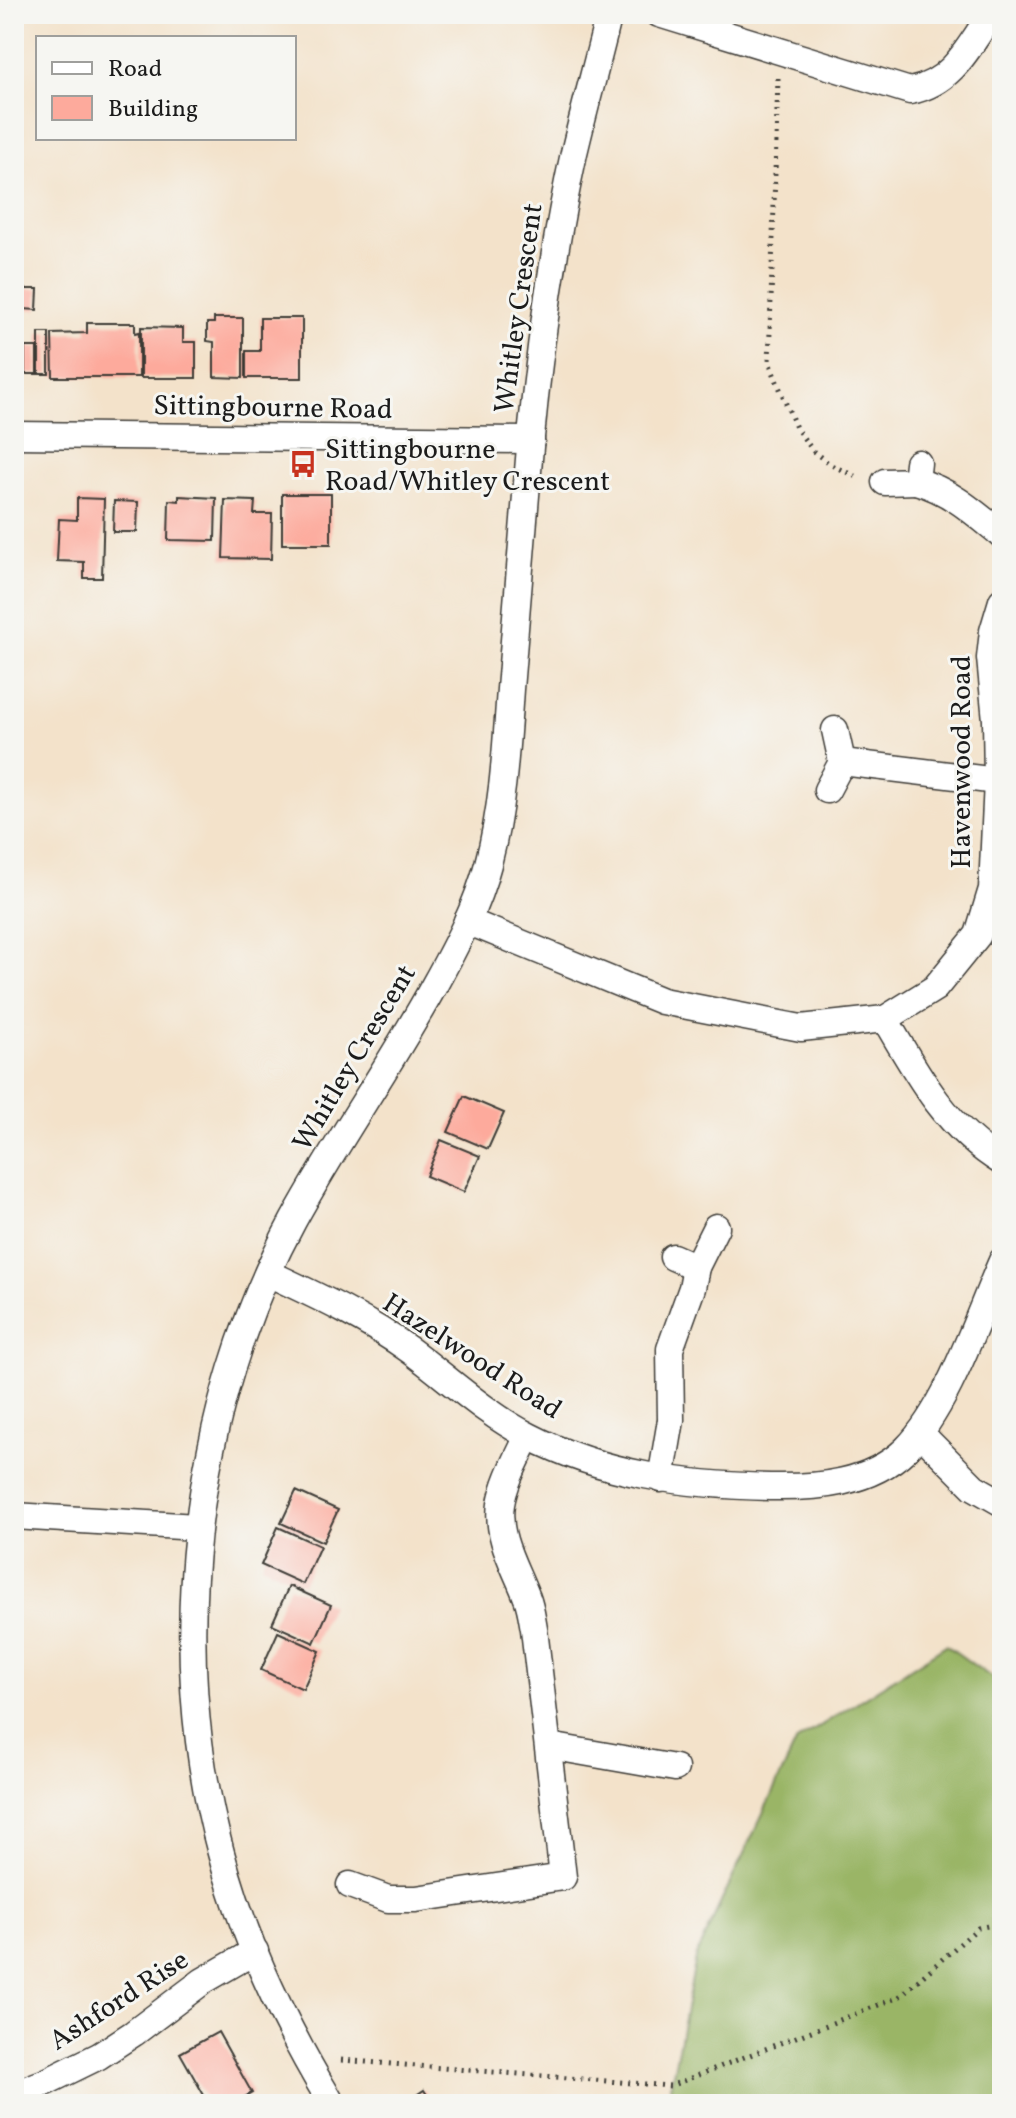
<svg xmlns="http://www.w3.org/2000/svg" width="1016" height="2118" font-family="Vollkorn,serif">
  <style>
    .forest { fill: #9ab566; stroke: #5b6841; stroke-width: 2 }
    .building { fill: #fdaa9c }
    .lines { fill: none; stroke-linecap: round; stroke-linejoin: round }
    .street-casing { stroke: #3c3a36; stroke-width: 29 }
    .path { stroke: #3c3a36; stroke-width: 5; stroke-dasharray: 2 6; stroke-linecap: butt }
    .street { stroke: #fff; stroke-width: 26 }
    .labels { text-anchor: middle; stroke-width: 6; stroke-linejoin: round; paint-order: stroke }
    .street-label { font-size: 28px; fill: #1c1c1c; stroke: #f6f6f2 }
    .poi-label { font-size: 28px; fill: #1c1c1c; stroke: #f6f6f2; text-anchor: start }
  </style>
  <rect width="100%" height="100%" fill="#f6f6f2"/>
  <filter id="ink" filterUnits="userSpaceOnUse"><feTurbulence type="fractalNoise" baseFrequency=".0125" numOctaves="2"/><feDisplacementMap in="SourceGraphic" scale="16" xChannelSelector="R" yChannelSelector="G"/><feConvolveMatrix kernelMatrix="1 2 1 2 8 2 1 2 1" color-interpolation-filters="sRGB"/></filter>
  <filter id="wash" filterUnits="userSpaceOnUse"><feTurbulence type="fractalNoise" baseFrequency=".006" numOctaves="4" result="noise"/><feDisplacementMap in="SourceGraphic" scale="32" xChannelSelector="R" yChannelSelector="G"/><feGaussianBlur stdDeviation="1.8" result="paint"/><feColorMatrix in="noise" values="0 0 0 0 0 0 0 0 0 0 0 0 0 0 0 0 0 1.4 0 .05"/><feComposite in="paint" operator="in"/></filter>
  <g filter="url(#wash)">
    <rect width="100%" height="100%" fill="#f3e2ca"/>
    <!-- forest -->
    <polygon class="forest" points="946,1645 1002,1685 1002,2104 667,2104 697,1953 797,1741"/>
    <g id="blocks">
      <!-- building -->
      <g class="building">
        <polygon points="23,289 38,289 37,310 23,309"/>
        <polygon points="214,318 243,318 243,378 214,377 214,342 207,341 207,323 214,323"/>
        <polygon points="260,318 302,318 302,378 246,378 246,351 260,351"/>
        <polygon points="87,323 135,323 135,333 139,332 139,377 53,377 52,334 87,333"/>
        <polygon points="141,327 183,328 183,342 196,342 196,378 141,378"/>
        <polygon points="14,330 24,330 22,370 14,369"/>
        <rect x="39" y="333" width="10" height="41"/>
        <rect x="25" y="347" width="12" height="27"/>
        <rect x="282" y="494" width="49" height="50"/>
        <polygon points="179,496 216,498 215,541 168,540 169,500 179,501"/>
        <polygon points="77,498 104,499 102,578 84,578 84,562 57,561 59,519 77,520"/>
        <polygon points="225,500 255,501 254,514 272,514 271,559 223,558"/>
        <polygon points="114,501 138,502 137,532 113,532"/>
        <polygon points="464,1096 504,1113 488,1149 448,1132"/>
        <polygon points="441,1140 480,1156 464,1192 426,1176"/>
        <polygon points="296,1491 338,1510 323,1542 281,1523"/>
        <polygon points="278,1527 320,1546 303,1584 261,1565"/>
        <polygon points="289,1586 331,1605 314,1643 272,1624"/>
        <polygon points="278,1632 320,1651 303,1689 261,1670"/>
        <polygon points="218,2032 252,2093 232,2104 209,2104 180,2053"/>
        <polygon points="424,2090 433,2104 403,2104"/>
      </g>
    </g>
  </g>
  <g filter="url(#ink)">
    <use href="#blocks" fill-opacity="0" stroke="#3c3a36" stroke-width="2"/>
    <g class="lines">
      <!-- street casing -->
      <g class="street-casing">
        <g id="street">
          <path d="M659,14l251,77c42,-8 59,-44 81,-77"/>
          <polyline points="14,435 531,440"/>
          <path d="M916,481c35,10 58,31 86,54"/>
          <polyline points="885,482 916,481 918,463"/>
          <polyline points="842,762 997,781"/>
          <polyline points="827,790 842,762 835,730"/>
          <polyline points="467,921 662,1001 801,1028 885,1019 935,988 978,935 992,889 997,781 996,720 990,658 993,631 1002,601"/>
          <path d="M885,1019c32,55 61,109 117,143"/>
          <polyline points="673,1257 696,1267 716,1227"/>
          <path d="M268,1273c49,23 99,46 143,78 39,29 75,63 118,85 75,39 158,49 241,51 47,1 100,-3 136,-38 43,-43 71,-132 96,-188"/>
          <polyline points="920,1433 974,1487 1002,1503"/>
          <polyline points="661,1479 671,1420 670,1349 692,1288 696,1267"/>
          <polyline points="14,1516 197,1527"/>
          <polyline points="549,1746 675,1768"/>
          <path d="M350,1885l38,14h28l147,-22 -29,-248c-2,-10 -3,-21 -7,-31 -11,-30 -31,-60 -26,-94 4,-24 17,-46 27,-68"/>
          <polyline points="14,2094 46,2082 99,2056 134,2033 203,1981 255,1951"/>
          <path d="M332,2104c-47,-78 -88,-163 -111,-251 -56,-205 -29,-446 72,-632 44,-81 98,-156 142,-237 21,-38 42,-78 53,-120 15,-57 18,-116 22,-175 7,-81 13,-161 20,-242 9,-98 23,-197 44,-294 11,-47 24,-93 35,-139"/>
        </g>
      </g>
      <!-- path -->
      <g class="path">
        <polyline points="778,78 769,362 796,428 814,452 831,465 859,478"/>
        <polyline points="341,2060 670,2086 899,1997 978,1928 1002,1923"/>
      </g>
      <!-- street -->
      <use href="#street" class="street"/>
    </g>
  </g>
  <!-- icons -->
  <defs>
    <g id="bus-bare" transform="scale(2.16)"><path d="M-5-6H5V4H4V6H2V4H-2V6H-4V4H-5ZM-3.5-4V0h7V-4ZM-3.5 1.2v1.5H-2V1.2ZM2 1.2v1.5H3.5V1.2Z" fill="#c8321e" stroke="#f6f6f2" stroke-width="2.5" paint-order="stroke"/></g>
  </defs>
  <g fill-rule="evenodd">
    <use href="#bus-bare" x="303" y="464"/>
  </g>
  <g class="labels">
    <!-- street labels -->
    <g class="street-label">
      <text transform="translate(517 308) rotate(-82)" y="10">Whitley Crescent</text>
      <text transform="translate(273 406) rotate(1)" y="10">Sittingbourne Road</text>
      <text transform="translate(960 762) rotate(-90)" y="10">Havenwood Road</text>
      <text transform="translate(353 1057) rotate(-59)" y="10">Whitley Crescent</text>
      <text transform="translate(473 1355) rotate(33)" y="10">Hazelwood Road</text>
      <text transform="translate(118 1999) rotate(-33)" y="10">Ashford Rise</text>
    </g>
    <!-- poi labels -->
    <g class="poi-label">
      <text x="325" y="458">Sittingbourne<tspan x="325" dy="32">Road/Whitley Crescent</tspan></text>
    </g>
  </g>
  <!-- margin -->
  <rect width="1016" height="2118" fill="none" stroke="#f6f6f2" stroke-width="48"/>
  <!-- legend -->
  <rect x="36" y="36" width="260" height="104" fill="#f6f6f2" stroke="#9f9f9c" stroke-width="2"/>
  <rect x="52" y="62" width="40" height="12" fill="#ffffff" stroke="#9f9f9c" stroke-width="2"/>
  <text x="108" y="76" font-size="24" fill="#1c1c1c">Road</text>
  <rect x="52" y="96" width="40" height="24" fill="#fdaa9c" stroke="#9f9f9c" stroke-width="2"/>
  <text x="108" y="116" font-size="24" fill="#1c1c1c">Building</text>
</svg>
